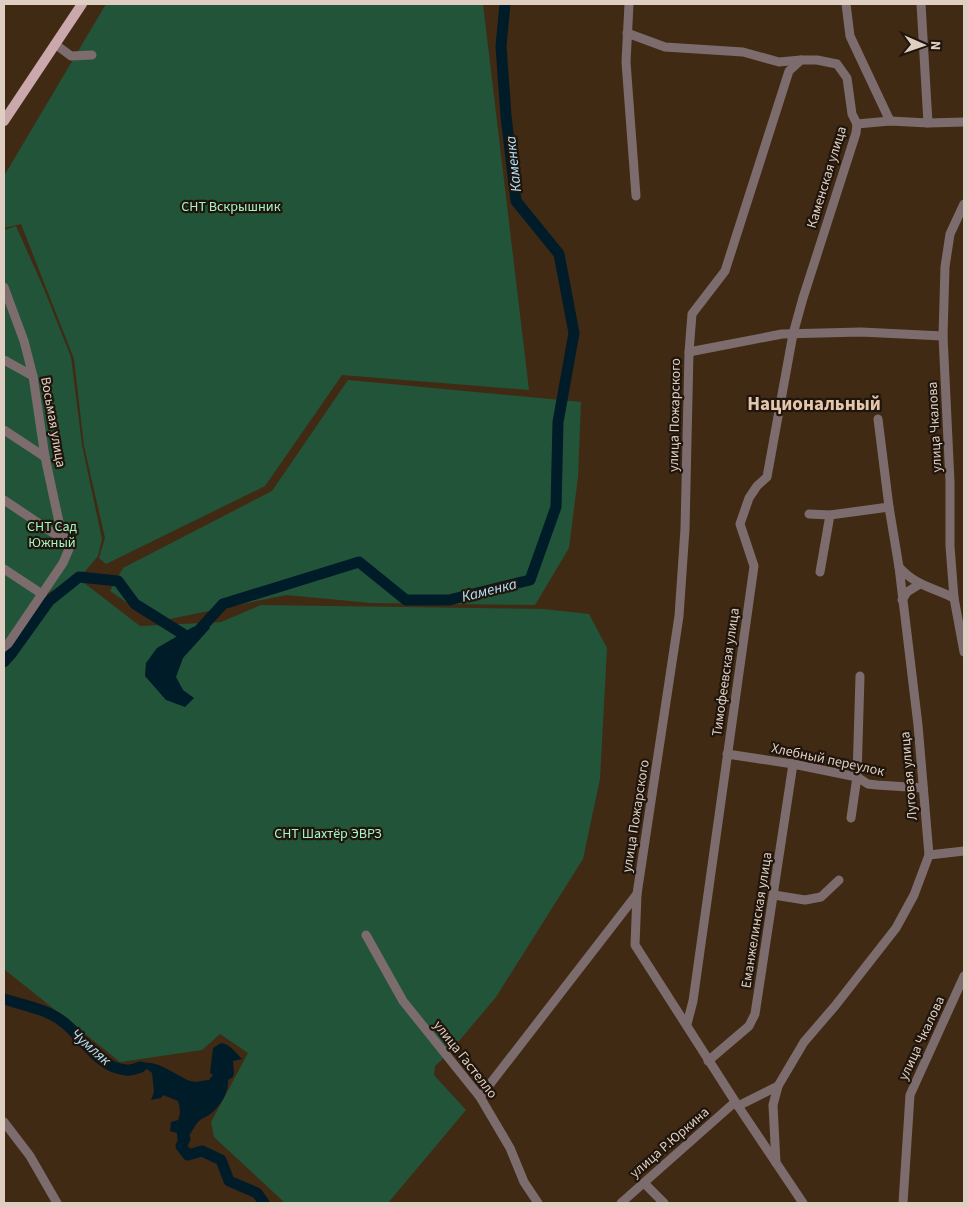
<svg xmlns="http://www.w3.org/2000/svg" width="968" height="1207" font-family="'Source Sans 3',sans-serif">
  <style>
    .green { fill: #225439 }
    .water { fill: #001c29 }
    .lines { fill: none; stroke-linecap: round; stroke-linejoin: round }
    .river { stroke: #001c29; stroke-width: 11 }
    .minor { stroke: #7d6c6e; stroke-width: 9 }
    .major { stroke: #cba8ab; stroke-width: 10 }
    .labels { text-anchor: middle; stroke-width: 4.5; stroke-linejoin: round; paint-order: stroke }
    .street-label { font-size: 14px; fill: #decfc2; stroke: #20150c }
    .park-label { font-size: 14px; fill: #a3f6c3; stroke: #20150c }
    .water-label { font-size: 15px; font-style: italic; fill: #b0e3fd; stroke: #20150c }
    .district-label { font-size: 19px; font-weight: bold; fill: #e3c6ac; stroke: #20150c }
  </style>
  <rect width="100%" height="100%" fill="#412a14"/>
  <!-- green -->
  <g class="green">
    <polygon points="106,4 483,4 529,390 342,375 265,486 106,564 99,558 105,538 84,446 74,359 21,224 4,228 4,176"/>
    <polygon points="16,226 44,289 71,357 82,445 102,539 98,556 82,575 48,593 4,656 4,230"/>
    <polygon points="348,380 581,402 578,477 569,548 535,605 371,603 286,595 155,622 110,591 123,568 272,491"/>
    <polygon points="79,579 140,626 221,622 261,605 543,609 589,614 607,648 600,779 583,859 496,997 449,1053 435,1066 434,1075 466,1110 388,1203 285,1203 214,1137 211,1122 248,1053 220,1034 202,1050 120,1062 4,969 4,658 49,595"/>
  </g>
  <!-- water -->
  <g class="water">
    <polygon points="208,625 210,628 183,658 176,677 183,690 194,698 185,707 166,700 145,676 146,663 157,648 193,627"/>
    <path d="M221,1043c9,1 15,10 21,16l-9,2 1,12 -1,4 -5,3c1,13 -8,27 -19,35 -3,2 -7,3 -10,6 -2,1 -13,20 -15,24l4,5 -4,4c-5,-6 -7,-13 -7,-21l-7,-2 1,-9 7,-2c3,-7 2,-13 0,-19l-15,-6 -2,3 -10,2 3,-8 -2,-19 -5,-4 -13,6h-9c3,-9 6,-10 14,-12 21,-3 33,11 51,18 7,2 13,-1 19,-1l4,-5 -3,-2 3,-25z"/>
  </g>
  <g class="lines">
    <!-- river -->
    <g class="river">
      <polyline points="4,662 11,654 49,601 79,577 118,581 135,604 191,639 223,604 359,562 406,600 449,600 530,580 556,507 558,422 574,333 559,254 516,201 506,116 501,46 505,4"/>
      <path d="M4,999c19,6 42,10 58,22 22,16 34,46 64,49 5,1 10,-2 15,-3"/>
      <polyline points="185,1139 181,1146 188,1155 202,1151 221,1160 229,1181 257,1193 264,1203"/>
    </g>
    <!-- minor -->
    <g class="minor">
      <polyline points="629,4 626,62 636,196"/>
      <polyline points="846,4 850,36 890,121"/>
      <polyline points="627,33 665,47 743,52 779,62 801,60"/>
      <polyline points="55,44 71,56 92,55"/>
      <polyline points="928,123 964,122"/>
      <polyline points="964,204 950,234 945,267 943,336 950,482 950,546 954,598 964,652"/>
      <polyline points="4,287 24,341 33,376 45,457 59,522 69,549 63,563 8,644 4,647"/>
      <polyline points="689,352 782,334 861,332 943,336"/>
      <polyline points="4,360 33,376"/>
      <polyline points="4,430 45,457"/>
      <polyline points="4,500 68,543"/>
      <polyline points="809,514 830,515"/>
      <path d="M899,567c17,19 33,20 55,31"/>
      <polyline points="4,569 42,594"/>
      <polyline points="820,572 830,515 889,507"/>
      <polyline points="902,600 907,592 920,584"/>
      <polyline points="727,754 793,764 857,777 868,784 877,785 923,788"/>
      <polyline points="851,818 857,777 860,676"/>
      <polyline points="929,855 964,851"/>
      <polyline points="774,895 805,900 821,897 839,880"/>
      <polyline points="366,935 403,1001 480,1097 510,1148 524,1182 538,1203"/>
      <polyline points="687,1024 693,1001 754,566 740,524 749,498 757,486 767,477 793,334 803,298 856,133 857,124 890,121 928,123 921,4"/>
      <polyline points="708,1061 749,1026 755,1014 793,764"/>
      <polyline points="480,1097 637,894"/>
      <polyline points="738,1106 635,945 637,894 679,616 685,529 689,352 692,314 725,271 789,71 801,60 817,60 837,64 847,78 852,114 857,124"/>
      <polyline points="4,1122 30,1156 57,1203"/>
      <polyline points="776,1163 773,1105 778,1086"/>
      <polyline points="644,1183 664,1203"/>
      <polyline points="621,1203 735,1102"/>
      <polyline points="803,1203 738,1106 778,1086 804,1042 835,1006 896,928 914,895 929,855 918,725 899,567 889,507 878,419"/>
      <polyline points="903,1203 910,1095 964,976"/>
    </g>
    <!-- major -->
    <polyline class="major" points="4,121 82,4"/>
  </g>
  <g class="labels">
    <!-- street labels -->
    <g class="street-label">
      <text transform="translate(826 177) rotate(-73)" y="5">Каменская улица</text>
      <text transform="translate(674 415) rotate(-89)" y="5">улица Пожарского</text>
      <text transform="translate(54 422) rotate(80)" y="5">Восьмая улица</text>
      <text transform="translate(934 427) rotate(-93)" y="5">улица Чкалова</text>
      <text transform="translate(725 672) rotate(-82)" y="5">Тимофеевская улица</text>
      <text transform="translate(828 759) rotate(12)" y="5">Хлебный переулок</text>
      <text transform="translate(908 776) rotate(-95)" y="5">Луговая улица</text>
      <text transform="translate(635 816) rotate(-81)" y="5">улица Пожарского</text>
      <text transform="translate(756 920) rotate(-81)" y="5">Еманжелинская улица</text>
      <text transform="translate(921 1038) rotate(-65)" y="5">улица Чкалова</text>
      <text transform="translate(466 1059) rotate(52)" y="5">улица Гастелло</text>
      <text transform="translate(669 1142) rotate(-41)" y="5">улица Р.Юркина</text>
    </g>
    <!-- park labels -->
    <g class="park-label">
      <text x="231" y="211">СНТ Вскрышник</text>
      <text x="52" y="531">СНТ Сад<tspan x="52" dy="16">Южный</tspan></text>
      <text x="328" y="838">СНТ Шахтёр ЭВРЗ</text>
    </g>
    <!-- water labels -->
    <g class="water-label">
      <text transform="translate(513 164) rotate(-96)" y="5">Каменка</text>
      <text transform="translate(489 590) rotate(-14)" y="5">Каменка</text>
      <text transform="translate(91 1047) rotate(41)" y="5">Чумляк</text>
    </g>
    <!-- district labels -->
    <g class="district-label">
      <text x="814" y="410">Национальный</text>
    </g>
  </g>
  <!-- border -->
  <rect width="968" height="1207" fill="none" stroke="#decfc2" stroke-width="10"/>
  <!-- north arrow -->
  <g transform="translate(923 45) rotate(92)" stroke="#20150c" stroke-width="4" paint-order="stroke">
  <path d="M0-4L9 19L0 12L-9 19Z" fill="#decfc2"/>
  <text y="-8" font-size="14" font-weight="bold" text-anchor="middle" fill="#decfc2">N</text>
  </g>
</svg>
